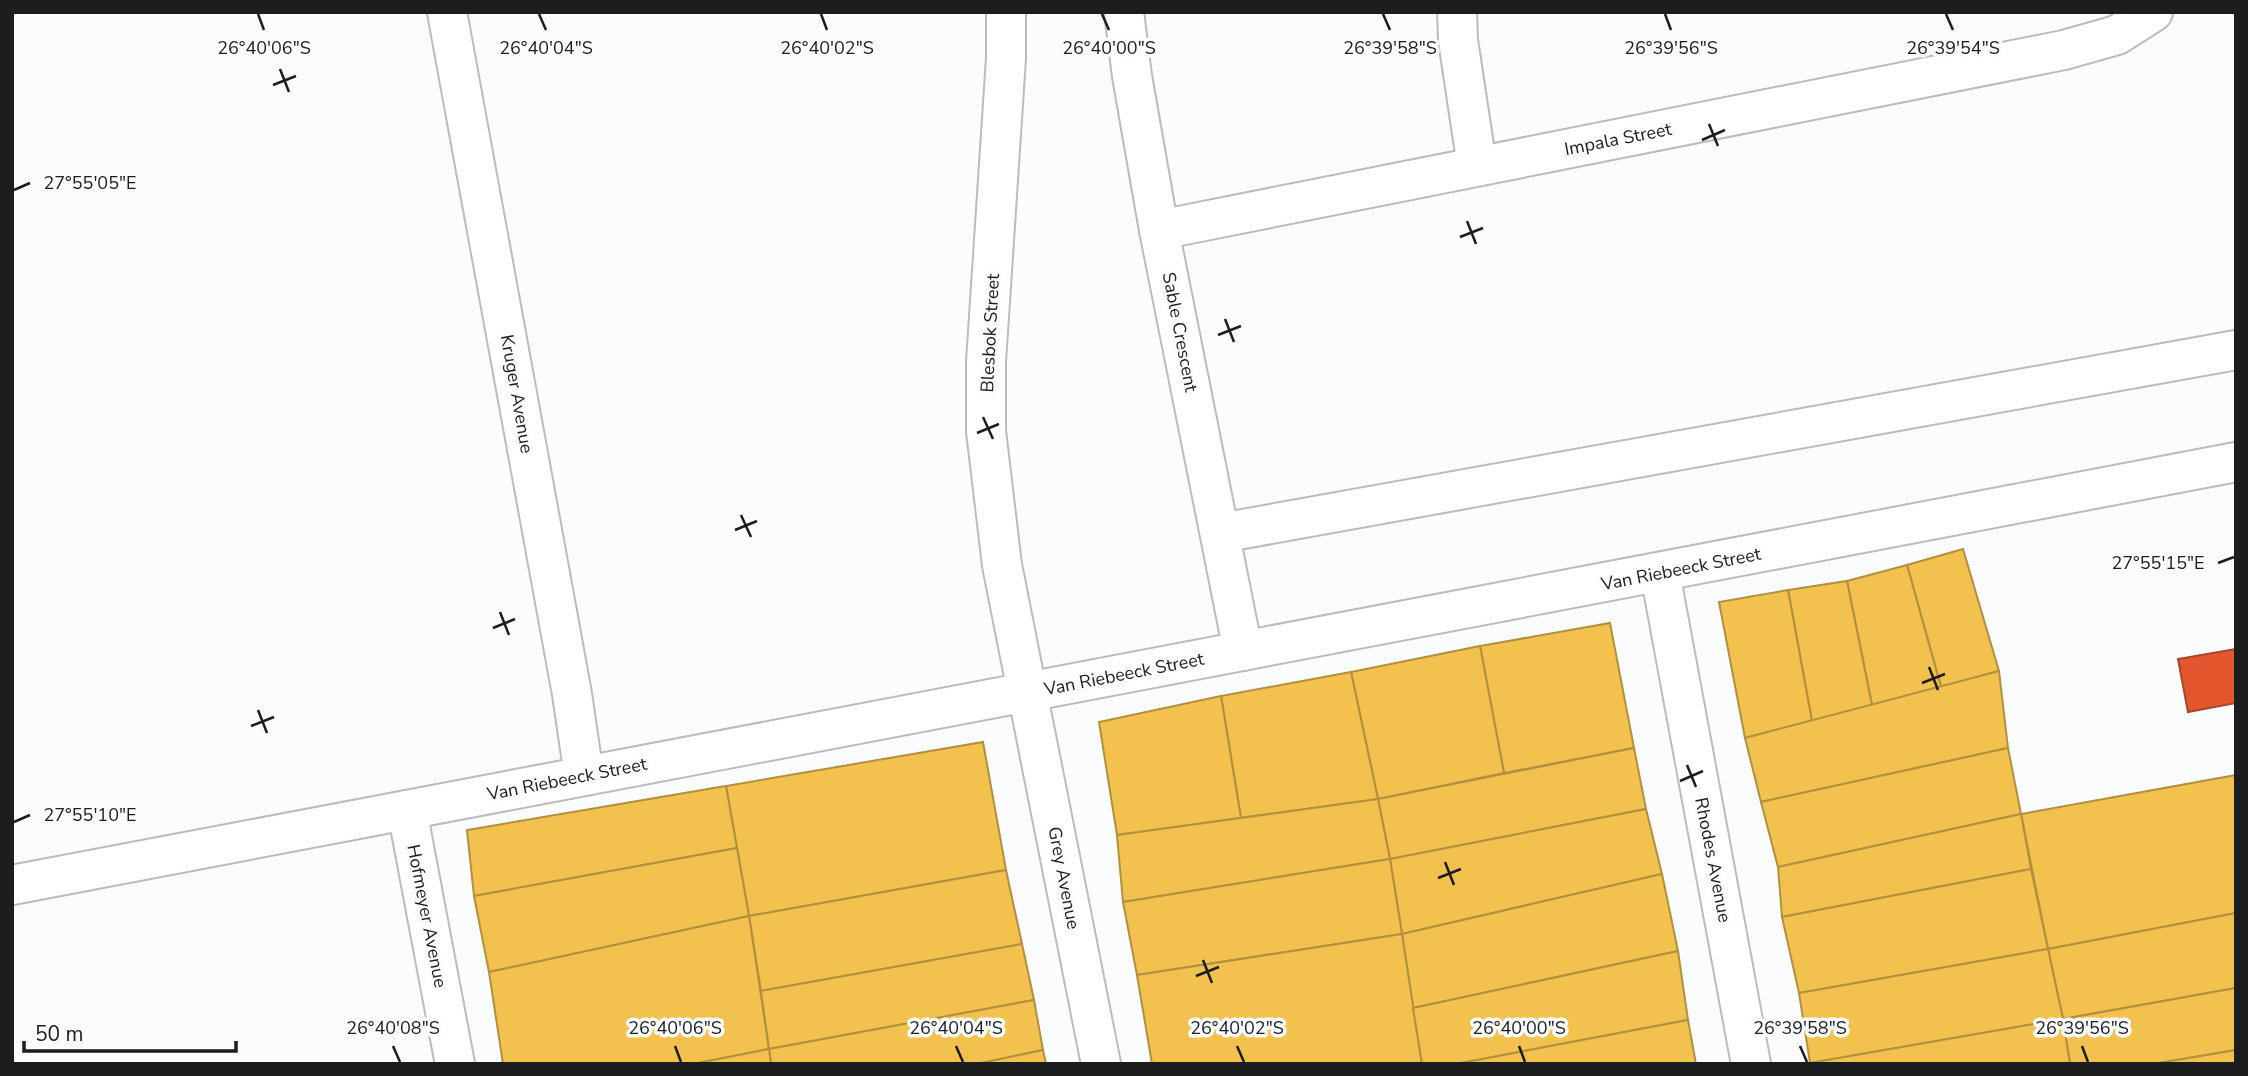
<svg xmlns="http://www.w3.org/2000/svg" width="2248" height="1076" font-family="'Nunito Sans',sans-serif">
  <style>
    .homes { fill: #f2c14e; stroke: #b29040; stroke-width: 2 }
    .shops { fill: #e4572e; stroke: #a8462a; stroke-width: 2 }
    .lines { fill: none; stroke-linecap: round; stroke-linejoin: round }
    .minor-casing { stroke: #bbbcbe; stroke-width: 42 }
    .minor { stroke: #feffff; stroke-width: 38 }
    .ticks { fill: none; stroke: #1b1d1f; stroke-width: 2.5 }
    .labels { text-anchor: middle; stroke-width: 7; stroke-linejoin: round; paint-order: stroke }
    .street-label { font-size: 18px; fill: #1b1d1f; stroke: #fafcfe }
    .ticks-label { font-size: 18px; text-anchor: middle; fill: #1b1d1f; stroke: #fafcfe; stroke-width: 7; stroke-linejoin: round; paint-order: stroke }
  </style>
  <rect width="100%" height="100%" fill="#fbfcfd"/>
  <!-- homes -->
  <g class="homes">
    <polygon points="1963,549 1999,671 1941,687 1907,565"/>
    <polygon points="1907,565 1941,687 1872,705 1847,581"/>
    <polygon points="1847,581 1872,705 1812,721 1788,590"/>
    <polygon points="1788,590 1812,721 1745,738 1719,602"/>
    <polygon points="1610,623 1634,748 1504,773 1480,646"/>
    <polygon points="1480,646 1504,773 1378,799 1351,672"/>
    <polygon points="1999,671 2008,748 1761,802 1745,738"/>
    <polygon points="1351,672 1378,799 1241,818 1221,696"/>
    <polygon points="1221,696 1241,818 1117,835 1099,722"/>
    <polygon points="983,742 1006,870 749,916 726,786"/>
    <polygon points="1634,748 1646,809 1390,859 1378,799"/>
    <polygon points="2008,748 2021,814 1778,867 1761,802"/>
    <polygon points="2236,775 2236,913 2048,949 2021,814"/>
    <polygon points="726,786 737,848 474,896 467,830"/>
    <polygon points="1378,799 1390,859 1123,902 1117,835"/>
    <polygon points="1646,809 1662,874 1402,934 1390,859"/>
    <polygon points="2021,814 2031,869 1782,917 1778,867"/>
    <polygon points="737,848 749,916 489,972 474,896"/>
    <polygon points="1390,859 1402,934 1137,975 1123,902"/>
    <polygon points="2031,869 2048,949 1799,993 1782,917"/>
    <polygon points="1006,870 1022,944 761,991 749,916"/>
    <polygon points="1662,874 1678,951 1413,1008 1402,934"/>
    <polygon points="2236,913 2236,988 2063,1019 2048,949"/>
    <polygon points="749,916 769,1049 693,1064 503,1064 489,972"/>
    <polygon points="1402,934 1422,1064 1152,1064 1137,975"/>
    <polygon points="1022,944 1034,1000 769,1049 761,991"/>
    <polygon points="2048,949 2063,1019 1810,1063 1799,993"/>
    <polygon points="1678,951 1688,1020 1456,1064 1422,1064 1413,1008"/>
    <polygon points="2236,988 2236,1050 2153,1064 2070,1064 2063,1019"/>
    <polygon points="1034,1000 1043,1050 977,1064 771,1064 769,1049"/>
    <polygon points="2063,1019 2070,1064 1810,1064 1810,1063"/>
    <polygon points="1688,1020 1696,1064 1456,1064"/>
    <polygon points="769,1049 771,1064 693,1064"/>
    <polygon points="1043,1050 1046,1064 977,1064"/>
    <polygon points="2236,1050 2236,1064 2153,1064"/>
  </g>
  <!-- shops -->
  <polygon class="shops" points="2236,649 2236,703 2188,712 2178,659"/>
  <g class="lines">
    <!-- minor casing -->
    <g class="minor-casing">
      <g id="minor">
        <polyline points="447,12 572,694 584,776"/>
        <polyline points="1006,12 1006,58 986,362 986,431 1002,565 1101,1064"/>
        <polyline points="1124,12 1132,76 1159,230 1243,651"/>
        <polyline points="1457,12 1458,40 1477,166"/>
        <polyline points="1159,230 2064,50 2117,35 2153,12"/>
        <polyline points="1221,533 2236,350"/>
        <polyline points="1660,573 1751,1064"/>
        <polyline points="407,810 455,1064"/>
        <polyline points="12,885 2236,462"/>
      </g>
    </g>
    <!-- minor -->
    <use href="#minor" class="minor"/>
  </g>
  <!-- ticks -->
  <path class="ticks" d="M258,14l6,16M539,14l7,16M821,14l6,16M1102,14l7,16M1383,14l7,16M1665,14l6,16M1946,14l7,16M280,69l9,23M273,85l23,-9M1709,124l9,22M1702,140l23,-10M14,190l16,-7M1467,221l9,23M1460,237l23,-9M1225,319l9,23M1218,335l23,-9M983,417l10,22M977,433l22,-9M741,515l10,22M735,530l22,-9M2218,563l16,-6M500,612l9,23M493,628l22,-9M1929,667l9,23M1922,683l23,-9M258,710l9,23M251,726l23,-9M1687,765l9,22M1680,781l23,-10M14,822l16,-7M1445,862l9,23M1438,878l23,-9M1203,960l9,23M1196,976l23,-9M393,1046l7,16M675,1046l6,16M956,1046l7,16M1237,1046l7,16M1519,1046l6,16M1800,1046l7,16M2082,1046l6,16"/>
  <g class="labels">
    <!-- street labels -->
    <g class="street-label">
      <text transform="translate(1618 139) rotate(-11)" y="6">Impala Street</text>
      <text transform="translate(1180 332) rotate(79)" y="6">Sable Crescent</text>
      <text transform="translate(990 333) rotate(-87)" y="6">Blesbok Street</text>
      <text transform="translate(517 394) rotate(80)" y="6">Kruger Avenue</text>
      <text transform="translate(1681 569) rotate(-11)" y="6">Van Riebeeck Street</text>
      <text transform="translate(1124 674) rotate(-11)" y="6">Van Riebeeck Street</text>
      <text transform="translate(567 779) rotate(-11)" y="6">Van Riebeeck Street</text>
      <text transform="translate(1713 860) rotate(79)" y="6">Rhodes Avenue</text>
      <text transform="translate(1064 878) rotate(79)" y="6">Grey Avenue</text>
      <text transform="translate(427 916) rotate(79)" y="6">Hofmeyer Avenue</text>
    </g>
  </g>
  <g class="ticks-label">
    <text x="1109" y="54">26°40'00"S</text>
    <text x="1953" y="54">26°39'54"S</text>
    <text x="264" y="54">26°40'06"S</text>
    <text x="546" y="54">26°40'04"S</text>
    <text x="827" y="54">26°40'02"S</text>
    <text x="1390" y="54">26°39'58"S</text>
    <text x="1671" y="54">26°39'56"S</text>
    <text x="90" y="189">27°55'05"E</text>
    <text x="2158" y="569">27°55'15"E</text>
    <text x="90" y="821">27°55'10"E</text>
    <text x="393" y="1034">26°40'08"S</text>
    <text x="675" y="1034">26°40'06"S</text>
    <text x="956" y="1034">26°40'04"S</text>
    <text x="1237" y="1034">26°40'02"S</text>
    <text x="1519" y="1034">26°40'00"S</text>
    <text x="1800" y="1034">26°39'58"S</text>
    <text x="2082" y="1034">26°39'56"S</text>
  </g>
  <!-- border -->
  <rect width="2248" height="1076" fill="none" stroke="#1b1d1f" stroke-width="28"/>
  <!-- scale -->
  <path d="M24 1041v10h212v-10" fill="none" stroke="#1b1d1f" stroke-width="3.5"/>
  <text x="35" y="1041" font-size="21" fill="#1b1d1f" stroke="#fafcfe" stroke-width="5" paint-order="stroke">50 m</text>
</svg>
